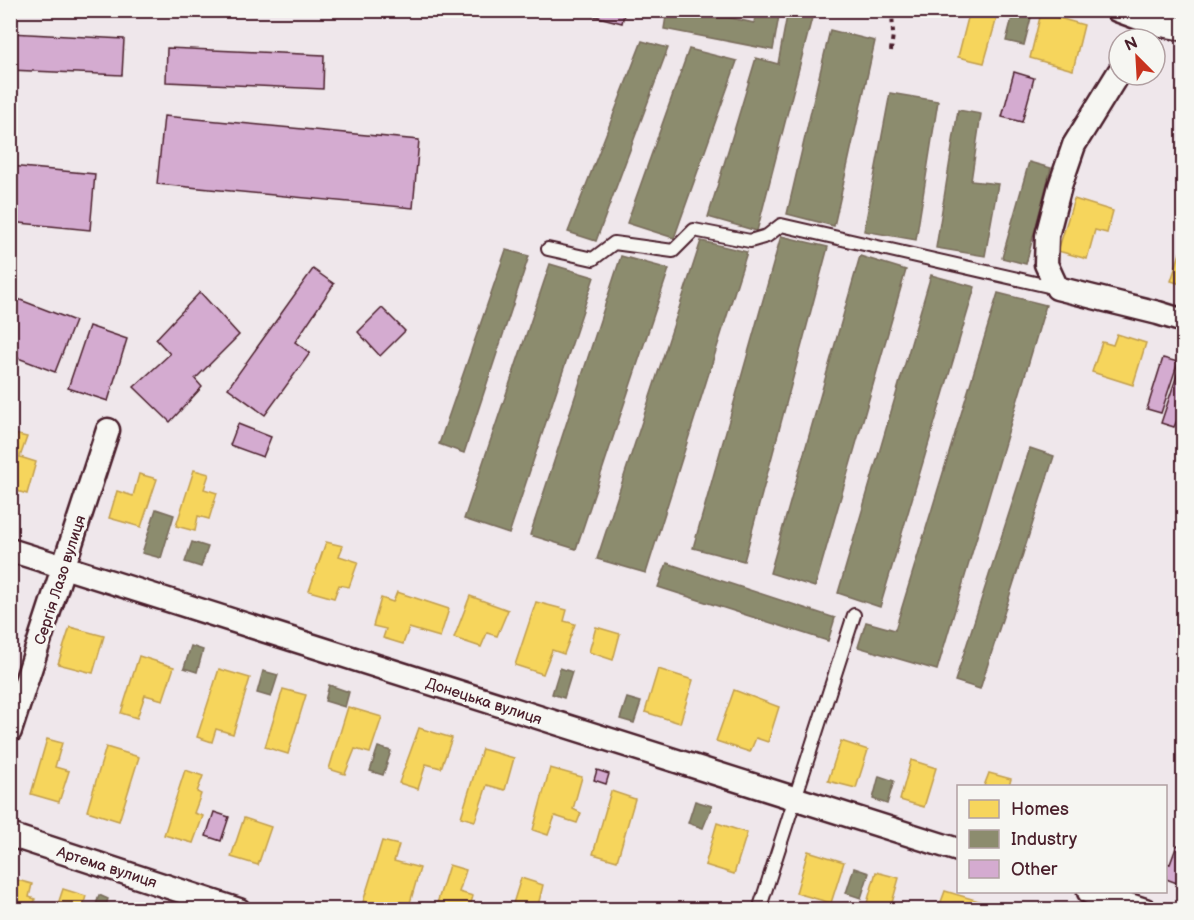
<svg xmlns="http://www.w3.org/2000/svg" width="1194" height="920" font-family="'Balsamiq Sans',sans-serif">
  <style>
    .homes { fill: #f6d55c; stroke: #c29e4d; stroke-width: 1.5 }
    .industry { fill: #8c8c6e; stroke: #786b5a; stroke-width: 1.5 }
    .building { fill: #d4abd0; stroke: #4a1f2b; stroke-width: 1.5 }
    .lines { fill: none; stroke-linecap: round; stroke-linejoin: round }
    .service-casing { stroke: #4a1f2b; stroke-width: 16 }
    .minor-casing { stroke: #4a1f2b; stroke-width: 27 }
    .path { stroke: #4a1f2b; stroke-width: 4; stroke-dasharray: 4.5 4.5; stroke-linecap: butt }
    .service { stroke: #f6f6f2; stroke-width: 12 }
    .minor { stroke: #f6f6f2; stroke-width: 22 }
    .labels { text-anchor: middle; stroke-width: 6; stroke-linejoin: round; paint-order: stroke }
    .street-label { font-size: 15px; fill: #4a1f2b; stroke: #f6f6f2 }
  </style>
  <rect width="100%" height="100%" fill="#efe7eb"/>
  <filter id="ink" filterUnits="userSpaceOnUse"><feTurbulence type="fractalNoise" baseFrequency=".0167" numOctaves="2"/><feDisplacementMap in="SourceGraphic" scale="12" xChannelSelector="R" yChannelSelector="G"/><feConvolveMatrix kernelMatrix="1 2 1 2 8 2 1 2 1" color-interpolation-filters="sRGB"/></filter>
  <g filter="url(#ink)">
    <!-- homes -->
    <g class="homes">
      <polygon points="970,10 999,10 984,63 958,57"/>
      <polygon points="1041,13 1084,25 1073,70 1030,58"/>
      <polygon points="1074,199 1113,211 1107,233 1095,230 1087,259 1058,251"/>
      <polygon points="1183,244 1184,244 1184,285 1171,281"/>
      <polygon points="1117,334 1146,343 1133,385 1092,372 1102,342 1113,345"/>
      <polygon points="10,433 27,437 20,457 36,462 27,494 10,489"/>
      <polygon points="194,470 209,474 204,489 217,493 209,519 198,516 195,531 176,526"/>
      <polygon points="139,474 157,479 141,527 109,518 117,491 133,496"/>
      <polygon points="326,542 343,546 339,556 358,562 349,587 339,585 334,598 309,591"/>
      <polygon points="397,592 449,609 440,637 409,628 403,644 383,638 386,629 373,626 381,598 393,602"/>
      <polygon points="470,596 508,610 497,636 487,633 481,647 454,638"/>
      <polygon points="536,602 567,610 564,621 575,624 564,654 552,650 543,674 515,665"/>
      <polygon points="70,627 104,636 93,673 58,664"/>
      <polygon points="596,627 620,634 613,660 589,652"/>
      <polygon points="139,656 174,667 163,700 145,695 137,718 121,713"/>
      <polygon points="219,669 250,678 233,734 216,729 212,742 197,737"/>
      <polygon points="658,669 693,680 680,723 645,712"/>
      <polygon points="283,689 306,695 288,754 265,747"/>
      <polygon points="734,690 779,707 768,742 756,738 750,752 716,741"/>
      <polygon points="348,707 382,717 370,753 355,749 345,774 329,769"/>
      <polygon points="419,728 452,738 441,768 426,764 418,789 399,783"/>
      <polygon points="47,739 62,743 55,767 69,771 59,802 31,794"/>
      <polygon points="841,741 868,750 856,788 828,781"/>
      <polygon points="106,747 139,757 119,821 87,811"/>
      <polygon points="482,749 514,758 505,790 487,785 475,821 461,817"/>
      <polygon points="911,760 936,768 924,807 900,800"/>
      <polygon points="550,768 582,777 573,809 581,813 577,823 555,816 548,835 533,830"/>
      <polygon points="185,770 203,776 197,792 201,794 194,813 203,816 193,843 164,835"/>
      <polygon points="989,773 1011,779 1009,786 984,786"/>
      <polygon points="611,791 635,799 617,861 593,854"/>
      <polygon points="244,818 271,827 258,865 231,857"/>
      <polygon points="717,823 747,833 734,874 705,865"/>
      <polygon points="382,841 399,845 394,861 420,868 408,910 389,910 363,902"/>
      <polygon points="808,851 844,862 831,903 796,893"/>
      <polygon points="449,865 466,870 459,892 473,896 469,910 435,910"/>
      <polygon points="876,872 899,878 890,910 865,910"/>
      <polygon points="10,878 32,884 29,897 35,899 32,910 14,910 15,905 10,904"/>
      <polygon points="521,878 543,885 537,910 511,910"/>
      <polygon points="63,889 86,896 82,910 56,910"/>
      <polygon points="945,891 982,902 979,910 938,910"/>
    </g>
    <!-- industry -->
    <g class="industry">
      <polygon points="667,10 696,10 754,23 756,10 780,10 773,50 664,29"/>
      <polygon points="788,10 814,10 757,231 708,217 756,58 778,64"/>
      <polygon points="1014,10 1033,10 1024,45 1006,41"/>
      <polygon points="830,30 875,41 834,226 787,214"/>
      <polygon points="642,41 668,48 596,241 568,232"/>
      <polygon points="689,49 737,61 674,238 627,223"/>
      <polygon points="890,93 938,101 916,240 864,231"/>
      <polygon points="958,110 981,114 971,181 998,184 985,256 936,248"/>
      <polygon points="1029,162 1051,168 1026,264 1002,258"/>
      <polygon points="781,236 828,247 744,561 693,548"/>
      <polygon points="701,241 747,252 646,573 597,559"/>
      <polygon points="506,250 529,256 464,453 439,444"/>
      <polygon points="621,256 669,269 576,549 530,535"/>
      <polygon points="860,256 906,270 815,587 770,573"/>
      <polygon points="550,264 594,277 509,534 464,519"/>
      <polygon points="931,275 975,287 880,607 838,593"/>
      <polygon points="998,293 1046,305 937,670 858,647 866,622 895,630"/>
      <polygon points="1030,448 1054,456 980,689 955,681"/>
      <polygon points="156,509 174,515 161,558 142,553"/>
      <polygon points="192,542 208,547 201,567 185,562"/>
      <polygon points="667,563 835,618 828,641 658,587"/>
      <polygon points="191,646 203,650 197,672 184,668"/>
      <polygon points="560,668 572,672 564,698 552,694"/>
      <polygon points="263,671 278,675 271,697 257,693"/>
      <polygon points="329,685 349,692 345,707 325,701"/>
      <polygon points="627,698 641,702 634,723 620,719"/>
      <polygon points="378,747 391,751 383,775 370,771"/>
      <polygon points="879,776 894,781 887,804 873,799"/>
      <polygon points="695,801 712,806 703,828 688,823"/>
      <polygon points="854,868 869,873 861,898 846,893"/>
      <polygon points="99,895 108,899 105,910 95,908"/>
    </g>
    <!-- building -->
    <g class="building">
      <polygon points="571,10 625,10 622,23"/>
      <polygon points="10,33 124,39 122,75 10,70"/>
      <polygon points="167,48 324,55 323,89 166,82"/>
      <polygon points="1014,72 1034,78 1022,122 1002,117"/>
      <polygon points="164,116 419,140 413,208 157,184"/>
      <polygon points="10,166 95,174 90,230 10,222"/>
      <polygon points="313,269 334,284 295,342 310,353 265,415 228,388"/>
      <polygon points="200,292 239,335 195,379 202,387 170,422 134,387 170,354 156,339"/>
      <polygon points="10,296 75,321 55,372 10,355"/>
      <polygon points="382,308 405,331 380,356 358,332"/>
      <polygon points="89,326 127,339 108,401 68,388"/>
      <polygon points="1163,358 1178,362 1161,413 1147,409"/>
      <polygon points="1178,372 1184,374 1184,419 1178,418 1174,427 1161,423"/>
      <polygon points="238,424 271,437 263,457 230,445"/>
      <polygon points="597,770 609,774 606,784 594,780"/>
      <polygon points="214,812 229,817 221,841 206,836"/>
      <polygon points="1177,845 1184,846 1184,864 1177,883 1166,879 1166,863 1170,864"/>
    </g>
    <g class="lines">
      <!-- service casing -->
      <g class="service-casing">
        <g id="service">
          <polyline points="548,249 593,259 614,243 673,251 694,230 750,241 767,236 781,225 1057,288"/>
          <polyline points="759,910 854,615"/>
        </g>
      </g>
      <!-- minor casing -->
      <g class="minor-casing">
        <g id="minor">
          <polyline points="1117,10 1155,24 1184,29"/>
          <polyline points="1119,72 1074,145 1060,186 1047,236 1046,264 1057,288 1158,313 1184,321"/>
          <polyline points="10,550 958,850"/>
          <polyline points="10,731 108,430"/>
          <polyline points="10,835 239,910"/>
          <polyline points="1089,892 1145,910"/>
        </g>
      </g>
      <!-- path -->
      <polyline class="path" points="891,51 893,34 892,10"/>
      <!-- service -->
      <use href="#service" class="service"/>
      <!-- minor -->
      <use href="#minor" class="minor"/>
    </g>
  </g>
  <g class="labels">
    <!-- street labels -->
    <g class="street-label">
      <text transform="translate(60 580) rotate(-72)" y="5">Сергія Лазо вулиця</text>
      <text transform="translate(484 701) rotate(18)" y="5">Донецька вулиця</text>
      <text transform="translate(107 867) rotate(18)" y="5">Артема вулиця</text>
    </g>
  </g>
  <!-- margin -->
  <rect width="1194" height="920" fill="none" stroke="#f6f6f2" stroke-width="36"/>
  <rect x="18" y="18" width="1158" height="884" fill="none" stroke="#4a1f2b" stroke-width="2" filter="url(#ink)"/>
  <!-- legend -->
  <rect x="957" y="785" width="210" height="108" fill="#f6f6f2" stroke="#b1a0a2" stroke-width="1.5"/>
  <rect x="969" y="800" width="30" height="18" fill="#f6d55c" stroke="#b1a0a2" stroke-width="1.5"/>
  <text x="1011" y="815" font-size="18" fill="#4a1f2b">Homes</text>
  <rect x="969" y="830" width="30" height="18" fill="#8c8c6e" stroke="#b1a0a2" stroke-width="1.5"/>
  <text x="1011" y="845" font-size="18" fill="#4a1f2b">Industry</text>
  <rect x="969" y="860" width="30" height="18" fill="#d4abd0" stroke="#b1a0a2" stroke-width="1.5"/>
  <text x="1011" y="875" font-size="18" fill="#4a1f2b">Other</text>
  <!-- north arrow -->
  <g transform="translate(1137 57) rotate(336)"><circle r="28" fill="#f6f6f2" stroke="#b1a0a2" stroke-width="1.5"/>
  <path d="M0-4.5L10 22L0 15L-10 22Z" fill="#c8321e"/>
  <text y="-9" font-size="16" font-weight="bold" text-anchor="middle" fill="#4a1f2b">N</text>
  </g>
</svg>
